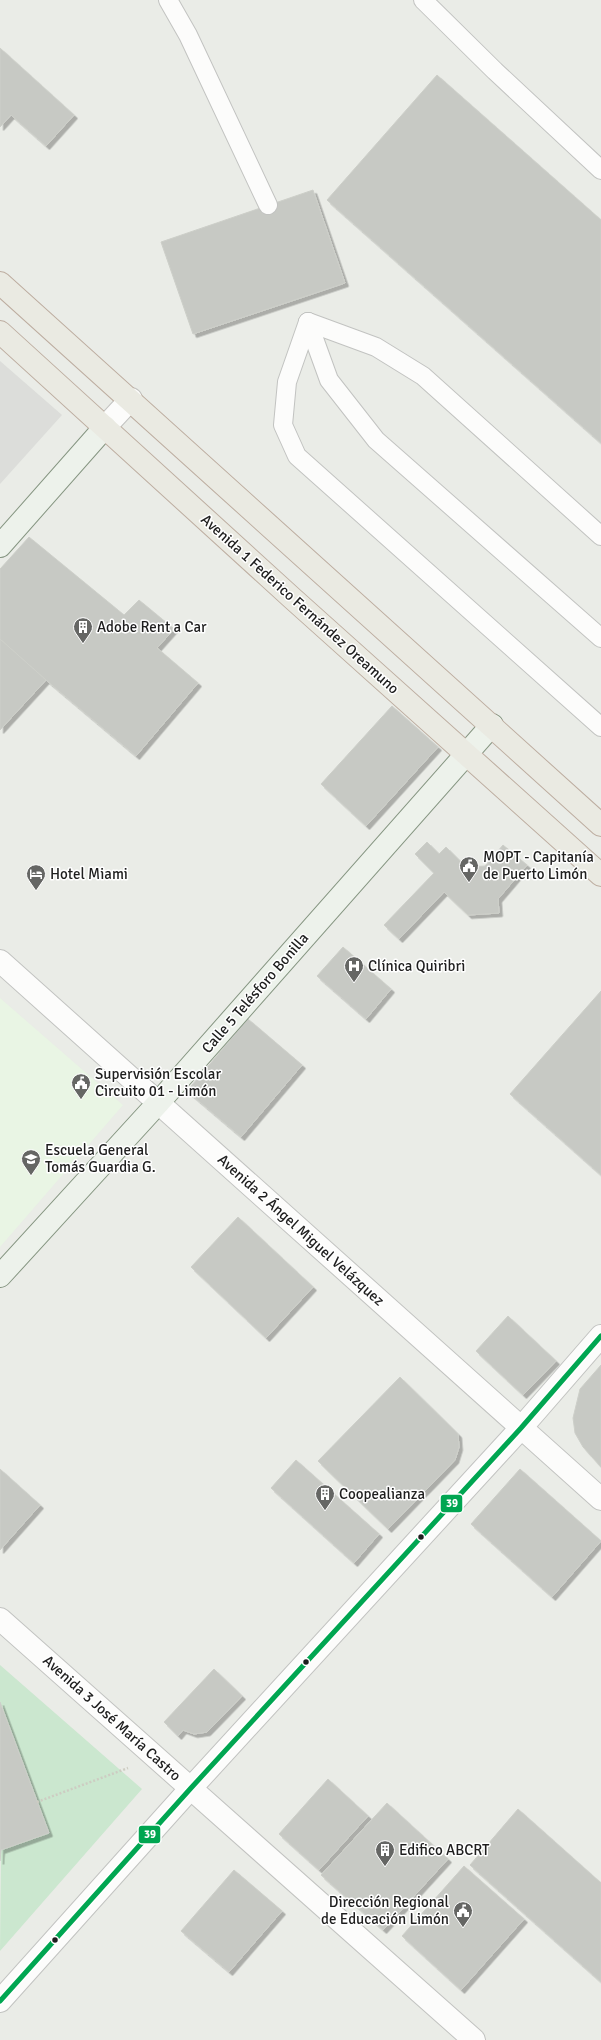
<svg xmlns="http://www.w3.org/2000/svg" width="601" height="2040" font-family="Signika,sans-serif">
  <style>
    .education { fill: #e9f5e4 }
    .grass { fill: #cbe7cf }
    .parking { fill: #dcddda }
    .building { fill: #c7c9c4; stroke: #cdcfc9; filter: url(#shadow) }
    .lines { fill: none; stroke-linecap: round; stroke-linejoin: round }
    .service-casing { stroke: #c2c3c1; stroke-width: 20 }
    .minor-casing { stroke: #c2c3c1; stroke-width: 24 }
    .tertiary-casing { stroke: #c2c3c1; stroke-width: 24 }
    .secondary-casing { stroke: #859581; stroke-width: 24 }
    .trunk-casing { stroke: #bdada0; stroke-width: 24 }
    .path { stroke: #cdccc2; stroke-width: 2.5; stroke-dasharray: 2 2; stroke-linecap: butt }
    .service { stroke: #fcfcfb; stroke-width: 18 }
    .minor { stroke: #fcfcfb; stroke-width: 22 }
    .tertiary { stroke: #fcfcfb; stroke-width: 22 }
    .secondary { stroke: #edf2eb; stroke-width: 22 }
    .trunk { stroke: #eaeae2; stroke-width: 22 }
    .bus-1-casing { stroke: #fff; stroke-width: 8 }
    .bus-1 { stroke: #00a651; stroke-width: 5 }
    .bus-dot { fill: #1e1e1e; stroke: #fff; stroke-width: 1.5 }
    .labels { text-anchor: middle; stroke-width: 3; stroke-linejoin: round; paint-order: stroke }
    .street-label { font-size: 15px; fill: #1e1e1e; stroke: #fff }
    .poi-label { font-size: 15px; fill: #1e1e1e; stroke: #fff; text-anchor: start }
    .line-badge { stroke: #fff; stroke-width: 1.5 }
    .badge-label { font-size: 11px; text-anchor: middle; font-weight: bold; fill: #fff }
  </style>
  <defs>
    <filter id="shadow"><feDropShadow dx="3.5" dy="3.5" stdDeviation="0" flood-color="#0004"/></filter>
  </defs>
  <rect width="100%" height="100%" fill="#eaece7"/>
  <!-- education -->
  <polygon class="education" points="0,998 123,1105 0,1247"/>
  <!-- grass -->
  <polygon class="grass" points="0,1665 142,1789 0,1951 1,1850 48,1833 0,1702"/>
  <!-- parking -->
  <polygon class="parking" points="0,361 62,415 0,484"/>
  <!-- building -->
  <g class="building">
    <polygon points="0,48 74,115 46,146 11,115 0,127"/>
    <polygon points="437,75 601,220 601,443 327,200"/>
    <polygon points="313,190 345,283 193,334 161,242"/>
    <polygon points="29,537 124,615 139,600 174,629 157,648 198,683 136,756 46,680 0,639 0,569"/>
    <polygon points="0,639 46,680 0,730"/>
    <polygon points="392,706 438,747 366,826 321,784"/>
    <polygon points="427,842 439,854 446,847 466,867 485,866 503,845 527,865 498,899 499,913 468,915 444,892 399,939 384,925 434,873 415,854"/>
    <polygon points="343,947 391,989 366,1019 317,976"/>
    <polygon points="601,991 601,1175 510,1094"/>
    <polygon points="248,1019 302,1065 241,1137 187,1091"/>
    <polygon points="238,1217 313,1287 266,1338 191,1267"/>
    <polygon points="508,1316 556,1361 523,1395 476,1351"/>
    <polygon points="601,1365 601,1467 583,1447 575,1433 573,1418 580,1389"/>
    <polygon points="400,1377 458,1434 459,1447 455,1460 388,1529 318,1461"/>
    <polygon points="296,1460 379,1534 354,1563 271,1488"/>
    <polygon points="0,1469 40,1505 0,1550"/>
    <polygon points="520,1469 601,1541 552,1597 471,1524"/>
    <polygon points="214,1669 242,1696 207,1732 194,1734 183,1730 178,1736 164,1722"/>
    <polygon points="0,1702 49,1833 1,1850 0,1861"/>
    <polygon points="328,1779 368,1816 319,1870 279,1834"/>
    <polygon points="387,1803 448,1859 383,1930 321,1875"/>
    <polygon points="518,1809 601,1883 601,1982 470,1865"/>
    <polygon points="464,1866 524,1919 461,1990 402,1936"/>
    <polygon points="234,1870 282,1911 229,1972 181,1931"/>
  </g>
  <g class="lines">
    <!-- service casing -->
    <g class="service-casing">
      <g id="service">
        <polyline points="168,0 188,35 268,205"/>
        <polyline points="423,0 495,71 601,170"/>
        <polyline points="308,322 287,382 283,425 297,456 601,727"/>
        <polyline points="308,322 329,380 376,440 601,638"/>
        <polyline points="308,322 376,347 423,376 601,536"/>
      </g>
    </g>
    <!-- minor casing -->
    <g class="minor-casing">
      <g id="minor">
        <polyline points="105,427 131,399"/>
        <polyline points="0,961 601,1499"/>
        <polyline points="0,2001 191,1788 521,1428 601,1336"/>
      </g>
    </g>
    <!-- tertiary casing -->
    <g class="tertiary-casing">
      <polyline id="tertiary" points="0,1619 474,2040"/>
    </g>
    <!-- secondary casing -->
    <g class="secondary-casing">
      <g id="secondary">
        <polyline points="0,546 105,427"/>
        <polyline points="0,1276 159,1102 492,725"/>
      </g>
    </g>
    <!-- trunk casing -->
    <g class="trunk-casing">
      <g id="trunk">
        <polyline points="0,283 601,825"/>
        <polyline points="0,332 292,598 601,875"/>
      </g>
    </g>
    <!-- path -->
    <polyline class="path" points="37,1802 128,1768"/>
    <!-- service -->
    <use href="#service" class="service"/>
    <!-- minor -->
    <use href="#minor" class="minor"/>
    <!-- tertiary -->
    <use href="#tertiary" class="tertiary"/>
    <!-- secondary -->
    <use href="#secondary" class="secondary"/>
    <!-- trunk -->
    <use href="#trunk" class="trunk"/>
    <!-- bus-1 casing -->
    <g class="bus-1-casing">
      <polyline id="bus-1" points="0,2001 191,1788 521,1428 601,1336"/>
    </g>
    <!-- bus-1 -->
    <use href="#bus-1" class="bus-1"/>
  </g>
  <!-- icons -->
  <defs>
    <g id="building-pin" transform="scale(1)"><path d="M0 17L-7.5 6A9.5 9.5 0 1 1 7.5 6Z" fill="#656664" stroke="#fff"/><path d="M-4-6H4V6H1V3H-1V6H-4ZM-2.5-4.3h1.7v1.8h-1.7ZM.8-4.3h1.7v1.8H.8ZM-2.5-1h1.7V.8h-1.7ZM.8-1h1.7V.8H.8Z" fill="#fff"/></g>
    <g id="civic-pin" transform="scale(1)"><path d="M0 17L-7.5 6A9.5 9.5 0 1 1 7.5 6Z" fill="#656664" stroke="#fff"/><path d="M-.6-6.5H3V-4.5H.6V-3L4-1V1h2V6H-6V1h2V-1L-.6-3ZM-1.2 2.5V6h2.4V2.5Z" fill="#fff"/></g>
    <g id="hotel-pin" transform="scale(1)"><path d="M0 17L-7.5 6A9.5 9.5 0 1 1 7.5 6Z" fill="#656664" stroke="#fff"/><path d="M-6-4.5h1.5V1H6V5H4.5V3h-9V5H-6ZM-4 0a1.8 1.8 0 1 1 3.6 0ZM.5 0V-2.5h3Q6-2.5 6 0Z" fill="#fff"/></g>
    <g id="hospital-pin" transform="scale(1)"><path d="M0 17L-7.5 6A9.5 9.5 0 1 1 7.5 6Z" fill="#656664" stroke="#fff"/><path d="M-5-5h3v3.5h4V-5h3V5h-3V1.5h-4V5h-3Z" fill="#fff"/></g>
    <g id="school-pin" transform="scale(1)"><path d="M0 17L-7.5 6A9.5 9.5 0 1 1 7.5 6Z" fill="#656664" stroke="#fff"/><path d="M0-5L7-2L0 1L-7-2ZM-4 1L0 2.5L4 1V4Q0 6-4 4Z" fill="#fff"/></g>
  </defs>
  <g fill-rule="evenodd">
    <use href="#building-pin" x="83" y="627"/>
    <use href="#civic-pin" x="469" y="866"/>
    <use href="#hotel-pin" x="36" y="874"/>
    <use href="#hospital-pin" x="354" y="966"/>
    <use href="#civic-pin" x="81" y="1083"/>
    <use href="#school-pin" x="31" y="1159"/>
    <use href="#building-pin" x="325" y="1494"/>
    <use href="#building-pin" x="385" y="1850"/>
    <use href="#civic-pin" x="463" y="1911"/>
  </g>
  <!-- markers -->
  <g class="bus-dot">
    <circle cx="421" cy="1537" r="3.5"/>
    <circle cx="306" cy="1662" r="3.5"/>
    <circle cx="55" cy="1940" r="3.5"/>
  </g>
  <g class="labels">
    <!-- street labels -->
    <g class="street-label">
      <text transform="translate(300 604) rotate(42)" y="5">Avenida 1 Federico Fernández Oreamuno</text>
      <text transform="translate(255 993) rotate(-49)" y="5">Calle 5 Telésforo Bonilla</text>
      <text transform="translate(301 1230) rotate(42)" y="5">Avenida 2 Ángel Miguel Velázquez</text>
      <text transform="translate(112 1718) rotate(42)" y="5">Avenida 3 José María Castro</text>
    </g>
    <!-- poi labels -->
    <g class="poi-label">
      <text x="97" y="632">Adobe Rent a Car</text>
      <text x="483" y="862">MOPT - Capitanía<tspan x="483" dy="17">de Puerto Limón</tspan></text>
      <text x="50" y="879">Hotel Miami</text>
      <text x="368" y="971">Clínica Quiribri</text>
      <text x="95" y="1079">Supervisión Escolar<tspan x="95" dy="17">Circuito 01 - Limón</tspan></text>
      <text x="45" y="1155">Escuela General<tspan x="45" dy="17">Tomás Guardia G.</tspan></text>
      <text x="339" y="1499">Coopealianza</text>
      <text x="399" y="1855">Edifico ABCRT</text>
      <text x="449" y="1907" text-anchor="end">Dirección Regional<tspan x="449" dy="17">de Educación Limón</tspan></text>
    </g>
  </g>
  <g class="line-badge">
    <rect x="440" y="1494" width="23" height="19" rx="4" fill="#00a651"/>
    <rect x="138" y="1825" width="23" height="19" rx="4" fill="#00a651"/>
  </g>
  <g class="badge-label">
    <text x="452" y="1507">39</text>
    <text x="150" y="1838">39</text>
  </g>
</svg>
